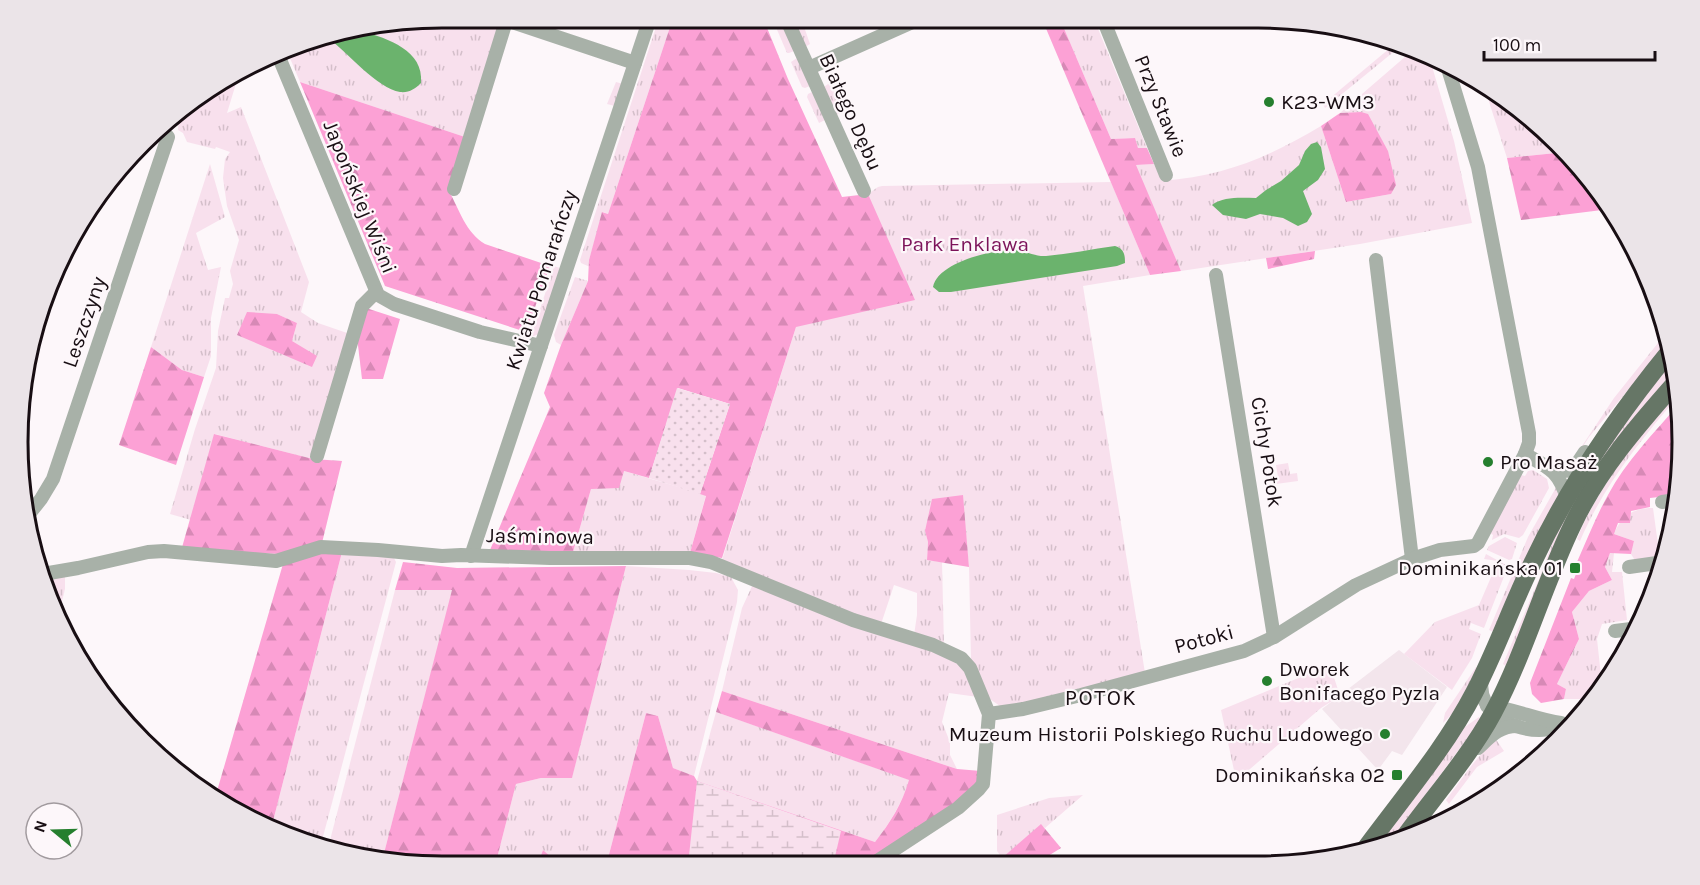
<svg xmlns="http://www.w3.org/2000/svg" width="1700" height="885" font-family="Karla,sans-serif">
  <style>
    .built { fill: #f3e5ec }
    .grass { fill: url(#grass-tufts); fill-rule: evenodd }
    .forest { fill: url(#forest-firs) }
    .wetland { fill: url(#wetland-marsh) }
    .garden { fill: url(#garden-dots) }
    .water { fill: #6bb36d }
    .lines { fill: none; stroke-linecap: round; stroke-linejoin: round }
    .minor { stroke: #a8b1a8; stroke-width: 14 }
    .major { stroke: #667666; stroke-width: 18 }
    .poi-dot { fill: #257f2e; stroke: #fdf7fa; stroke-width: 2 }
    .labels { text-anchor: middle; stroke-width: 4.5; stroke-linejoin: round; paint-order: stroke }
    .poi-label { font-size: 21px; fill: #180e13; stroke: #fdf7fa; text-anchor: start }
    .street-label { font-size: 21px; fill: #180e13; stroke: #fdf7fa }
    .park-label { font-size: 21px; fill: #7c135a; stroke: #fdf7fa }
    .neighbourhood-label { font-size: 22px; letter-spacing: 1.5px; fill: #180e13; stroke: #fdf7fa }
    .rim { fill: none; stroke: #180e13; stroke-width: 3 }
  </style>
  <defs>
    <pattern id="grass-tufts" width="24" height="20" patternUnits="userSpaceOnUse" patternTransform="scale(1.5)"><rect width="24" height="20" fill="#f8e0ed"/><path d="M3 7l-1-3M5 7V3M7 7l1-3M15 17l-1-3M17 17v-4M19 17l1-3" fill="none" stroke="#d4bfca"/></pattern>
    <pattern id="forest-firs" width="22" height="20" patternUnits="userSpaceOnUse" patternTransform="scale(1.5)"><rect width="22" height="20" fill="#fca1d5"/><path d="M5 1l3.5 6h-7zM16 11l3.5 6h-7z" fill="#d789b6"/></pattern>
    <pattern id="wetland-marsh" width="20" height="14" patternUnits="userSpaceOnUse" patternTransform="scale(1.5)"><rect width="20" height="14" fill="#f8e0ed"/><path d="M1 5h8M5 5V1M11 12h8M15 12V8" fill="none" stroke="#d4bfca"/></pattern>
    <pattern id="garden-dots" width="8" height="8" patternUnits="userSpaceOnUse" patternTransform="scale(1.5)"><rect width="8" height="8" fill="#f8e0ed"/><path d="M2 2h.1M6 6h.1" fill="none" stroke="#d4bfca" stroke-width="1.8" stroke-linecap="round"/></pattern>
  </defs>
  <rect width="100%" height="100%" fill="#fdf7fa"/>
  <!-- built -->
  <polygon class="built" points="1399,650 1447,687 1402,755 1392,751 1378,770 1322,709"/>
  <!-- grass -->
  <g class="grass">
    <polygon points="443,18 474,18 499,26 465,137 300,82 287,51 306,41"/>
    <polygon points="659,18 673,18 608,214 603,212 589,260 590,267 581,263 580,260"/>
    <polygon points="792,18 801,18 810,44 805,47"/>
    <polygon points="1060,19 1094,19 1147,148 1138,148 1134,138 1111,139"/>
    <polygon points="781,22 794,51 789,53 787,53 775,25"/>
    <polygon points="1396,43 1402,45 1325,108 1323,104"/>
    <path d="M1413,50l16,6 25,85 18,82 -112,21 -179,27 -46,-106 19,-1 8,17c63,-5 105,-23 159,-55l25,76 45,-8 -30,-82 -21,1z"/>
    <polygon points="797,58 810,86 805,88 802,87 791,62"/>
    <path d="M238,77l-11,36 14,-6 68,175 -8,30 17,11 32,11 -37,125 -98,-25 -24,86 -21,-6 25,-85 21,-61 2,-37 7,-33h4l4,-14 -3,-13 9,-31 -12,-34 -4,-28 2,-19 5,-7 -14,-5 -1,2 -28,-7 -4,-9 -5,-3 1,-18 5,-6zM277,314l20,9 -5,18z"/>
    <polygon points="616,82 623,84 615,106 607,104"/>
    <polygon points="828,84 831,85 843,112 836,115 824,87"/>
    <polygon points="1484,86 1516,106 1566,152 1507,158"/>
    <polygon points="812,92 825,120 819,123 807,97 808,94"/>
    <polygon points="210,164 225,217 196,233 208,270 221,267 211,318 211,356 204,377 182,370 151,347"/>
    <polygon points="1111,182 1150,275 1083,286 1145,673 1031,702 1000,706 987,697 971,660 969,567 962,495 925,531 928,542 927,560 942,562 944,646 914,635 917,615 917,593 894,585 881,624 806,598 722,560 796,327 868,194 878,187 882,186"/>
    <polygon points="554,266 560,268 539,334 531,337"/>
    <polygon points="575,277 588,281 561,345 556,342 554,335"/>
    <polygon points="1666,333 1668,342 1589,437 1571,465 1568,467 1614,398"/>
    <polygon points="1672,360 1675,371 1630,424 1506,666 1503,664 1539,579 1555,536 1599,460"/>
    <path d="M1678,390l1,5c-39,46 -75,90 -99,146l-3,-2c23,-58 63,-102 101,-149z"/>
    <polygon points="1288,463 1290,474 1297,473 1298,481 1276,484 1275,478 1278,477 1276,465"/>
    <polygon points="1533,470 1547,479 1549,488 1523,535 1519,538 1504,534 1492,540 1493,535 1490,533 1521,475 1525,476 1528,471"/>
    <polygon points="624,471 706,495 690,553 573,552 591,489"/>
    <polygon points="1558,484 1558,498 1494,632 1489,630 1528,537"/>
    <path d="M1653,508l7,51 -24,3 -5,-8 3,-13 -20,-7c7,-18 19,-26 39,-26z"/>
    <polygon points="1505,537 1517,543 1512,559 1509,560 1487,550 1489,546"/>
    <polygon points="342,552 393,556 396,562 320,848 271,829"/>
    <polygon points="1610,553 1614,553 1612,572 1622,572 1627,620 1602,624 1597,639 1602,685 1593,699 1564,699 1566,689 1557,684 1579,639 1572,612 1589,591 1612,580 1605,567"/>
    <polygon points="1486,554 1508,566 1484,628 1471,623 1469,629 1481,634 1472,658 1452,690 1404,654 1435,622 1479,605 1498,561 1484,559"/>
    <polygon points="626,566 689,570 716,573 731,577 738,590 737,602 694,776 673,768 658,716 646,713 606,866 560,866 543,850 537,866 495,866 516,784 541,778 572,777"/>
    <polygon points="65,576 65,589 58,617 50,605 45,581"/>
    <polygon points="753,584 957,661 963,668 978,697 949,693 942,722 950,742 950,755 957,769 722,691 742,608"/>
    <polygon points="453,589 382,861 352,856 328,848 395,590"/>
    <polygon points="1330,665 1340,696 1321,708 1250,769 1235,775 1221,710"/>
    <polygon points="1476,667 1478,668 1452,714 1443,723 1445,713"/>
    <path d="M716,712l194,68c-9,24 -20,43 -35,62l-178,-61z"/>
    <polygon points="1479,717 1481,719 1477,725 1391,842 1376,847 1462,729"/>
    <polygon points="1495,738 1504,751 1477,767 1449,804 1446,800 1472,765"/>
    <polygon points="1083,795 1045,828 1041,825 1002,858 997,851 997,815 1049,798"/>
  </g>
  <!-- forest -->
  <g class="forest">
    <polygon points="673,18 763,18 788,79 842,197 868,194 915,300 796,327 722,558 690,553 706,496 700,494 730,404 678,388 649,478 624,471 619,488 591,489 573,552 490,550 550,407 544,393 561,345 588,281 589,260 602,212 608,214"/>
    <polygon points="1042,19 1060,19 1111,139 1135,138 1138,148 1147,148 1154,164 1136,165 1181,271 1150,275"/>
    <path d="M300,82l165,55 -16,54c10,18 17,42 36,53l65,22 -24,66 -141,-46z"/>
    <polygon points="1361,112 1368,114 1388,151 1396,185 1391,194 1346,202 1321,126 1340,113"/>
    <polygon points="1566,152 1577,163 1610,209 1521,220 1507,158"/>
    <polygon points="1315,251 1314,259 1268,269 1266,258"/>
    <polygon points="366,308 400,319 383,379 362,379 357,337"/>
    <polygon points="247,312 277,314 297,323 292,341 317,356 312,367 237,335"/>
    <polygon points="151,347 182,370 204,377 176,465 119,445"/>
    <path d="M1679,404l2,67 -4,24 -27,3v9l-19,4 -1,12h-12l-4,11 20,7 -3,13 -21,-1 -5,14 7,13 -23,11 -17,21 7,27 -22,45 9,5 -2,10 -23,4 -9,-9 -2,-11 41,-105 3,1 6,-15 -3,-2c10,-22 19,-46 31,-67 18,-34 46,-62 71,-91z"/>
    <polygon points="214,434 313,459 342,461 322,543 283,554 181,551"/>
    <polygon points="963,495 969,567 927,560 928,542 925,531 932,499"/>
    <polygon points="342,552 271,829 254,823 215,798 283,564 292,563 317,553"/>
    <polygon points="403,562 457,568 626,566 572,778 541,778 516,784 495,866 415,866 382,861 452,590 395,590"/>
    <path d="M722,691l235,78 24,2 -5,18 -110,76 -260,1 40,-153 12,3 15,52 21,8 3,5 178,61c15,-19 27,-38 34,-62l-193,-68z"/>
    <polygon points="1041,824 1061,848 1035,864 1007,864 1002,858"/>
    <polygon points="543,850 560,865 560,866 537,866"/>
  </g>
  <!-- wetland -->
  <polygon class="wetland" points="697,781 841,831 833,865 688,865"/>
  <!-- garden -->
  <polygon class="garden" points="677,388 730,404 700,494 649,478"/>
  <!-- water -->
  <g class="water">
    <path d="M362,31c26,8 62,19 59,52 -6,6 -12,10 -21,9 -22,-3 -54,-41 -73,-55z"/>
    <path d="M1317,142l4,5 4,22 -7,11 -15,11 9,23 -5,8 -9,4 -15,-8 -23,-4 -14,5 -23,-4 -11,-10c12,-9 29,-7 44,-7l10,-8 15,-9 18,-16 6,-14 6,-7z"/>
    <path d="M1115,246c9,3 10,8 10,17l-8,3 -166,26h-12l-6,-5c5,-25 59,-37 81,-37 10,0 21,7 32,6 23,-2 46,-7 69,-10z"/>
  </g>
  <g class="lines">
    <!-- minor -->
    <g class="minor">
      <polyline points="786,18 864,191"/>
      <polyline points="1103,19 1166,175"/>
      <polyline points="500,21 506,20 635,63"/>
      <polyline points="278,55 378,295 394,304 480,332 541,346"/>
      <polyline points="1446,62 1478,167 1529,433 1529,443 1525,454"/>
      <polyline points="809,68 919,19"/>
      <polyline points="454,189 507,18"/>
      <polyline points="1376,260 1412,559"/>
      <polyline points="1216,275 1274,637"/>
      <polyline points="317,456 362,306 376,292"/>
      <polyline points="1555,472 1573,470 1585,452"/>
      <polyline points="1662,502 1676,500"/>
      <polyline points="29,514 41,499 53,479 168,137"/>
      <polyline points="471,556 650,18"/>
      <polyline points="1629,567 1664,562"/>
      <polyline points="43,574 78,568 148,552 164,551 276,561 321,547 378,550 442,556 461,555 550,558 690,558 711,562 853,620 933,645 961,658 970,668 989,714 983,784 979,789 958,808 871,865"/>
      <polyline points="1615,631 1639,628"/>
      <path d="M1482,679c-6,31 28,51 57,51 12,0 25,-5 37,-7"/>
      <path d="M1487,706c26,2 49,14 74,17"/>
      <path d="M989,714l34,-5 58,-14 163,-44 30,-14 82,-52 56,-26 28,-9 34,-4 4,-3 47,-89c24,14 33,16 42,44"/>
      <path d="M1478,748c12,-11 21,-22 39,-22"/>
    </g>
    <!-- major -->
    <g class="major">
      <path d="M1403,839c28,-39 67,-83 90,-126 32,-60 50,-127 80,-189 25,-53 65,-99 104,-143"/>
      <path d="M1365,849c36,-49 81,-102 109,-156 22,-42 37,-86 58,-129 36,-77 84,-147 138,-213"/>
    </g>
  </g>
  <!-- markers -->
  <g class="poi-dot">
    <circle cx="1269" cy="102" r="6"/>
    <circle cx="1488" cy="462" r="6"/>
    <rect x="1569" y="562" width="12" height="12" rx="3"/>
    <circle cx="1267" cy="681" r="6"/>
    <circle cx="1385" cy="734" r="6"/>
    <rect x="1391" y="769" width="12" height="12" rx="3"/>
  </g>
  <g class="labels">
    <!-- poi labels -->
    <g class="poi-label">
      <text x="1281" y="109">K23-WM3</text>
      <text x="1500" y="469">Pro Masaż</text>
      <text x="1563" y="575" text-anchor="end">Dominikańska 01</text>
      <text x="1279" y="676">Dworek<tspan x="1279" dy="24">Bonifacego Pyzla</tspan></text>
      <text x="1373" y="741" text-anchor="end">Muzeum Historii Polskiego Ruchu Ludowego</text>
      <text x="1385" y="782" text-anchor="end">Dominikańska 02</text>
    </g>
    <!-- street labels -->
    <g class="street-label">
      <text transform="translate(1161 106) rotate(68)" y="7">Przy Stawie</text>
      <text transform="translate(851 112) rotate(66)" y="7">Białego Dębu</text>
      <text transform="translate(360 197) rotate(68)" y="7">Japońskiej Wiśni</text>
      <text transform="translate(541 280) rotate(-72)" y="7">Kwiatu Pomarańczy</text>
      <text transform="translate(84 322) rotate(-71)" y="7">Leszczyny</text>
      <text transform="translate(1267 452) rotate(81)" y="7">Cichy Potok</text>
      <text transform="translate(540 536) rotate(1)" y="7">Jaśminowa</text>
      <text transform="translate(1204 639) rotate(-15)" y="7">Potoki</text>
    </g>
    <!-- park labels -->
    <g class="park-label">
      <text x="965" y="251">Park Enklawa</text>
    </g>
    <!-- neighbourhood labels -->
    <g class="neighbourhood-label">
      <text x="1101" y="705">POTOK</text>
    </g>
  </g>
  <!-- crop -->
  <path d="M0 0H1700V885H0ZM442 28H1258A414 414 0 0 1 1672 442V442A414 414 0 0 1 1258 856H442A414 414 0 0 1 28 442V442A414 414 0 0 1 442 28Z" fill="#ebe4e8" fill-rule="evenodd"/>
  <path class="rim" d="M442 28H1258A414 414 0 0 1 1672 442V442A414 414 0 0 1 1258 856H442A414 414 0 0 1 28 442V442A414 414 0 0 1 442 28Z"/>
  <!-- north arrow -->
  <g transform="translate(54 831) rotate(289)"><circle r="28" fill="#fdf7fa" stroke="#a19a9e" stroke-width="1.5"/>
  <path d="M0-4.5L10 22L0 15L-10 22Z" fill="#257f2e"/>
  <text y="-9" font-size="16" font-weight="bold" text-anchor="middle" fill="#180e13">N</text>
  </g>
  <!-- scale -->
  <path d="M1484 51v9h171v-9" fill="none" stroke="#180e13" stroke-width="3"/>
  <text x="1493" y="51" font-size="18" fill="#180e13" stroke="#fdf7fa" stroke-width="4.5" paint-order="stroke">100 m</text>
</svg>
